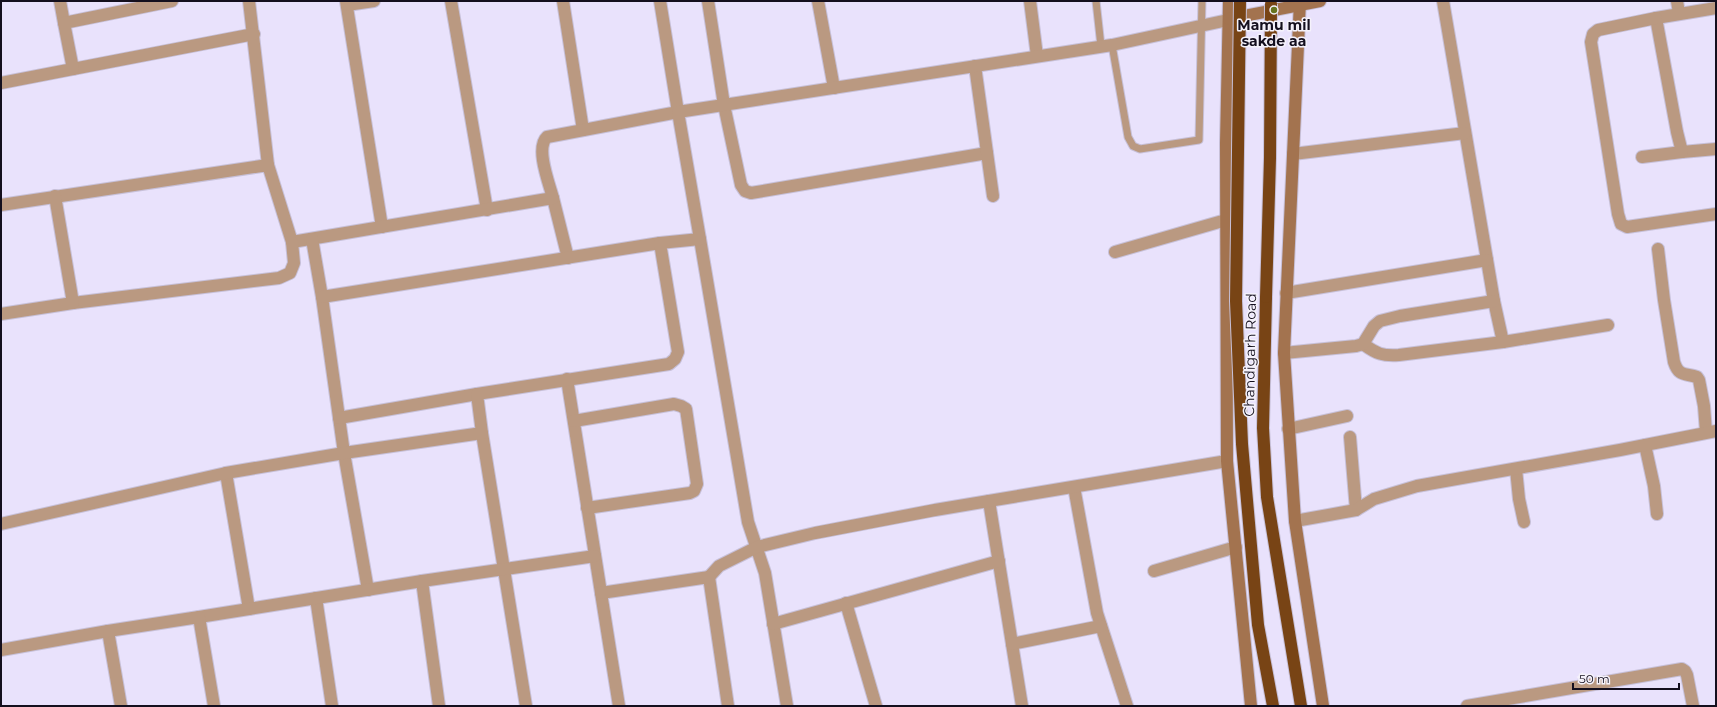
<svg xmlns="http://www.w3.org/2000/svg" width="1717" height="707" font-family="Montserrat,sans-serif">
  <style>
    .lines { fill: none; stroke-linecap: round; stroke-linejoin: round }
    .lane-casing { stroke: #c7c0d8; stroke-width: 9 }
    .street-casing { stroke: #c7c0d8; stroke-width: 14 }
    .secondary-casing { stroke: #c7c0d8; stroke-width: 14 }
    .highway-casing { stroke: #c7c0d8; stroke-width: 14 }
    .lane { stroke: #ba9981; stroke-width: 7 }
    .street { stroke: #ba9981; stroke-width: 12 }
    .secondary { stroke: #a3734f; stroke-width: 12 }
    .highway { stroke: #784415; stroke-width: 12 }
    .highway-bridge-casing { stroke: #c7c0d8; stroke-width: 14; stroke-linecap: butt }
    .highway-bridge { stroke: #784415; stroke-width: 12 }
    .poi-dot { fill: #67741f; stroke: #f5f2fb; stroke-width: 1.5 }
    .labels { text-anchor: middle; stroke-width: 3; stroke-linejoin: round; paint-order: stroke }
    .poi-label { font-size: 14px; font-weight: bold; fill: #140f1e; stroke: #f5f2fb }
    .street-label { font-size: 14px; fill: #140f1e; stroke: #f5f2fb }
  </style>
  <rect width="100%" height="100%" fill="#e9e2fc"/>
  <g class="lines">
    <!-- lane casing -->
    <g class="lane-casing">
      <g id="lane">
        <polyline points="1096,1 1101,46"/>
        <polyline points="1112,45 1128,137 1133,146 1140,149 1199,140 1202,1"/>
      </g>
    </g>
    <!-- street casing -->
    <g class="street-casing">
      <g id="street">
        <polyline points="60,1 64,23"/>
        <polyline points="249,1 268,165"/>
        <polyline points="346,1 382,227"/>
        <polyline points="451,1 487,210"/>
        <polyline points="563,1 583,130"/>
        <polyline points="708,1 724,105 741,185 745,191 751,193 987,153"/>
        <polyline points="818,1 834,88"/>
        <polyline points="1030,1 1037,56"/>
        <polyline points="1443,1 1494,301 1503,342"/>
        <polyline points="1677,1 1679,13"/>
        <polyline points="347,5 374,1"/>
        <polyline points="1716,8 1656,18 1677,132 1682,152 1716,149"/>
        <polyline points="1656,18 1598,30 1593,34 1591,42 1618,214 1621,224 1627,227 1716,214"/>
        <polyline points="975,66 993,196"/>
        <polyline points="73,69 254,34"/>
        <polyline points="1,83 73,69 64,23 172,1"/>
        <polyline points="1293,154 1465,133"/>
        <polyline points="1642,157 1682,152"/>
        <polyline points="553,198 568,258"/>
        <path d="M1,205l267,-40 24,77 261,-44c-4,-15 -18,-50 -6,-61l131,-25 -18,-111"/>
        <polyline points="312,239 322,297 344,453 368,590"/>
        <polyline points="700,239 748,522 765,573 787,706"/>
        <path d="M1658,249l6,51 10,62c5,15 11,11 23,15l2,3 5,26 2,26"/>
        <polyline points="1115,252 1226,220"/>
        <polyline points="1286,293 1487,260"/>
        <polyline points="322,297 660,243"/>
        <polyline points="73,303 279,278 290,273 294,263 292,242"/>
        <polyline points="1,314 73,303 55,196"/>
        <path d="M1363,344c14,10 19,12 36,11l104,-13 105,-17"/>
        <polyline points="1284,353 1356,346 1363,344 1374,326 1380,321 1400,316 1494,301"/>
        <polyline points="567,379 619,706"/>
        <polyline points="339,418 477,394"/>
        <polyline points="574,421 674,404 681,406 686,409 697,484 694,491 690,493 587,508"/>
        <polyline points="1288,429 1347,416"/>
        <polyline points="482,433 526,706"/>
        <polyline points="1350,437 1356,510"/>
        <polyline points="1645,445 1654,486 1657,514"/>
        <polyline points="1516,469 1519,499 1524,522"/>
        <polyline points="226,473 249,609"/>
        <polyline points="1074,487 1097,613 1127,706"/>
        <polyline points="989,501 1022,706"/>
        <polyline points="1295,521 1356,510 1374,499 1417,486 1620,450 1716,431"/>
        <polyline points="1,524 226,473 344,453 482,433 477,394 669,364 675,359 678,352 660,243 700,239 678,112 1112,45 1228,20"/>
        <polyline points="1154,571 1236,547"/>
        <polyline points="709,577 719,566 757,547 815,533 935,510 1227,461"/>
        <polyline points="422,581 439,706"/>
        <polyline points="601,593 709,577 728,706"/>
        <polyline points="316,598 332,706"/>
        <polyline points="846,603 876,706"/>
        <polyline points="199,617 422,581 595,556"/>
        <polyline points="773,624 999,561"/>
        <polyline points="108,631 121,706"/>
        <polyline points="1012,644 1101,626"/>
        <polyline points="1,650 108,631 199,617 214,706"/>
        <polyline points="1467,706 1682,669 1685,671 1687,675 1693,706"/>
      </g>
    </g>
    <!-- secondary casing -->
    <g class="secondary-casing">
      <g id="secondary">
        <polyline points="1229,1 1226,143 1227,461 1251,706"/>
        <polyline points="1300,1 1284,353 1295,521 1323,706"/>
        <polyline points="1229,19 1320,1"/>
      </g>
    </g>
    <!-- highway casing -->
    <g class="highway-casing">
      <polyline id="highway" points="1266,297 1263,428 1267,497 1301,706"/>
    </g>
    <!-- lane -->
    <use href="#lane" class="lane"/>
    <!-- street -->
    <use href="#street" class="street"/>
    <!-- secondary -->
    <use href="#secondary" class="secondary"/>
    <!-- highway -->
    <use href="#highway" class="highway"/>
    <!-- highway-bridge casing -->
    <g class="highway-bridge-casing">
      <g id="highway-bridge">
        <polyline points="1240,1 1236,301 1242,444 1258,625 1273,706"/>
        <polyline points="1266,297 1270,158 1271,4"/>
      </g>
    </g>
    <!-- highway-bridge -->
    <use href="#highway-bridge" class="highway-bridge"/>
  </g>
  <!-- markers -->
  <circle class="poi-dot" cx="1274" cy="10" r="4"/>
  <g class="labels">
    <!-- poi labels -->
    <g class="poi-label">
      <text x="1274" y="30">Mamu mil<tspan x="1274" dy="16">sakde aa</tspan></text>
    </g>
    <!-- street labels -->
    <g class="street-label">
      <text transform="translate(1250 355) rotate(-89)" y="5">Chandigarh Road</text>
    </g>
  </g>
  <!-- border -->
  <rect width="1717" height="707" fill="none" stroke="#140f1e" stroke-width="4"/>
  <!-- scale -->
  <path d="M1573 683v6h106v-6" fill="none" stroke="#140f1e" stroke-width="2"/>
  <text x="1579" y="683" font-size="12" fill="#140f1e" stroke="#f5f2fb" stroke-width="3" paint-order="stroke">50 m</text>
</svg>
